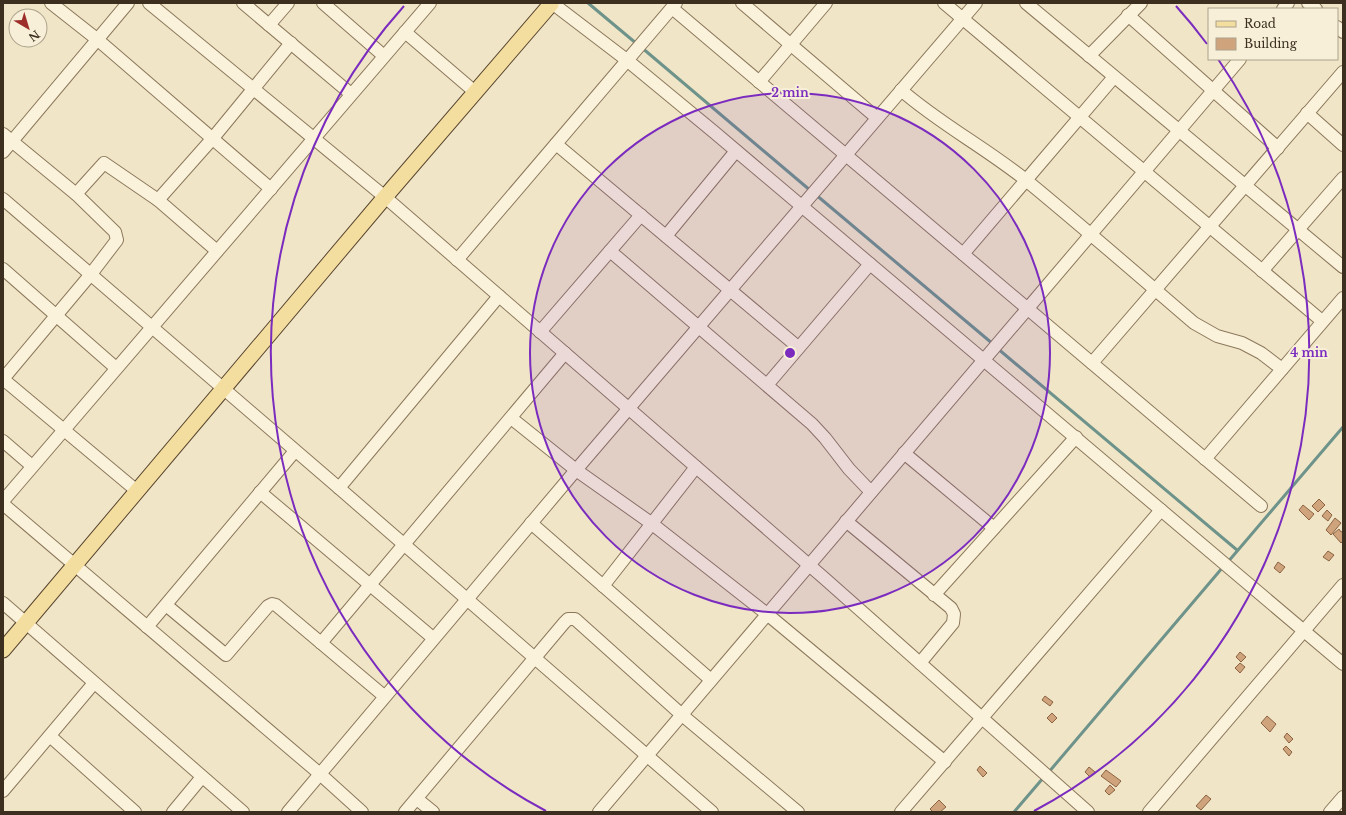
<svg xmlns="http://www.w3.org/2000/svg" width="1346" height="815" font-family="'Libre Baskerville',serif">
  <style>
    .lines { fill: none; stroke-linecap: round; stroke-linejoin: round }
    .stream { stroke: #6e938b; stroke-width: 3 }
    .building { fill: #cfa37c; stroke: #8c6241 }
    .minor-casing { stroke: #8c785c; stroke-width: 14 }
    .major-casing { stroke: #5a4630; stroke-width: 17 }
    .minor { stroke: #faf2db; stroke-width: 12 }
    .major { stroke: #f3dd9f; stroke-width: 15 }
    .ring { fill: none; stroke: #7b2cbf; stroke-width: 2 }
    .centre { fill: #7b2cbf; stroke: #f7efd7; stroke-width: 2 }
    .ring-label { font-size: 12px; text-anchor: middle; font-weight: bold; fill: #7b2cbf; stroke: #f7efd7; stroke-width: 4; stroke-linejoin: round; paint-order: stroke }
  </style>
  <rect width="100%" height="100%" fill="#f0e6c7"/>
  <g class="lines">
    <!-- stream -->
    <g class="stream">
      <polyline points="588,3 637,44"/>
      <polyline points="641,47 811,191"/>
      <polyline points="815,194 993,344"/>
      <polyline points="997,348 1237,550"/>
      <polyline points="1227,563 1343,427"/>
      <polyline points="1048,773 1223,567"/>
      <polyline points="1014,812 1044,777"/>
    </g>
  </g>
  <!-- building -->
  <g class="building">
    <polygon points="1319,499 1325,505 1318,512 1312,506"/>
    <polygon points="1303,505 1314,514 1309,520 1299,510"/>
    <polygon points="1327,510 1332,515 1328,521 1322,516"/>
    <polygon points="1335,518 1341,523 1331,535 1326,530"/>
    <polygon points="1339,529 1341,532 1343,531 1343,541 1341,543 1333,534"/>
    <polygon points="1328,551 1334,555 1329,561 1323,557"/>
    <polygon points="1278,562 1285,567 1280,573 1274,568"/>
    <polygon points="1240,652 1246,657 1241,662 1236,657"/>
    <polygon points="1240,663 1245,667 1240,673 1235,668"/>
    <polygon points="1045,696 1053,702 1050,706 1042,700"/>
    <polygon points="1052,713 1057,718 1052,723 1047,718"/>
    <polygon points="1267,716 1276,724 1270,732 1261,723"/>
    <polygon points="1287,733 1293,739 1289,743 1284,737"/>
    <polygon points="1286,746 1292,752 1289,756 1283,749"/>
    <polygon points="980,766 987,773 983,777 977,770"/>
    <polygon points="1089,767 1095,772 1090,777 1085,772"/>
    <polygon points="1106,770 1121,781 1116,787 1101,776"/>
    <polygon points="1110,785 1115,790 1109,795 1105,791"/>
    <polygon points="1206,795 1211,799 1201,810 1196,806"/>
    <polygon points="939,800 946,807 940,812 933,812 930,809"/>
  </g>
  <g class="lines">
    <!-- minor casing -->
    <g class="minor-casing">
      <g id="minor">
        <polyline points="51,3 98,40 271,189"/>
        <polyline points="149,3 385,197 824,578 1088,812"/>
        <polyline points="243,3 351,94"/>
        <polyline points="323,3 384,56"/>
        <polyline points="552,3 628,61 714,132 1343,664"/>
        <polyline points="742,3 877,118"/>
        <polyline points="944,3 1322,321"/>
        <polyline points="1026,3 1343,267"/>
        <polyline points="1308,3 1316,9"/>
        <polyline points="672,8 1261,506"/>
        <polyline points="1283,9 1288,3"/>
        <polyline points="1128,15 1278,148"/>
        <polyline points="269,25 288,3"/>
        <polyline points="1337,27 1343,32"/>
        <polyline points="405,32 475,92"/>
        <polyline points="1089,56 1141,3"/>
        <polyline points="759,82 826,3"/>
        <path d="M901,90c39,34 85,58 126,91 56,46 111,94 167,142l23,13 25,7 19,10 21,16"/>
        <polyline points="1307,113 1343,145"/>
        <polyline points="3,134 76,194 115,232 117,240 91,274 3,379"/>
        <polyline points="556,144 798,347"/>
        <polyline points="3,152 128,3"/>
        <polyline points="76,194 104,163 158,200"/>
        <polyline points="3,199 339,488 712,812"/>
        <polyline points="666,236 736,151"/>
        <polyline points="217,251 158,200 213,138 291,43"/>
        <polyline points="610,251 812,424 825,438 849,469 871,492"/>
        <polyline points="963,254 1114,77"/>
        <polyline points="457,260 676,3"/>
        <polyline points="3,269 116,368"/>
        <polyline points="1262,271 1343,178"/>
        <polyline points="540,332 641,215"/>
        <polyline points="1092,363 1343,72"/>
        <polyline points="3,379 137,491"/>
        <polyline points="767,385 870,264"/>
        <polyline points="511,418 576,470 651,523 767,614 945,762"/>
        <polyline points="3,441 32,466"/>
        <polyline points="904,453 994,528"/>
        <polyline points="1205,459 1343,298"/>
        <polyline points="339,488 499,296"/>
        <polyline points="260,492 433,638"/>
        <polyline points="3,501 430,3"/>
        <polyline points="3,504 320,774 362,812"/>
        <polyline points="846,521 951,608 954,614 953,623 920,663"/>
        <polyline points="531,523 711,680"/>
        <polyline points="603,586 696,467"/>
        <polyline points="934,595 1076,437"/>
        <polyline points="3,603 243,812"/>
        <polyline points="166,605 226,655 268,606 272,604 276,605 384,696"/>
        <polyline points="147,627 295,451"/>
        <polyline points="321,643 565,353"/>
        <polyline points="51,737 135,812"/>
        <polyline points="3,791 94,683"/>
        <polyline points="417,799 433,812"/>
        <polyline points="173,812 202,777"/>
        <polyline points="288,812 576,470 976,3"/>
        <polyline points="405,812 564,623 568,619 575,619 682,715 798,812"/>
        <polyline points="599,812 1240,59"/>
        <polyline points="901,812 1161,510"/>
        <polyline points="1149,812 1343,585"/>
        <polyline points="1330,812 1343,797"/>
      </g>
    </g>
    <!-- major casing -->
    <g class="major-casing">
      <polyline id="major" points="3,650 385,197 551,4 550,3"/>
    </g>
    <!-- minor -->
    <use href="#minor" class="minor"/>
    <!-- major -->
    <use href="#major" class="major"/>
  </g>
  <!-- distance rings -->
  <circle cx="790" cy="353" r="260" fill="#7b2cbf" fill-opacity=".12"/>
  <g class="ring">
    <circle cx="790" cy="353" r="260"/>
    <path d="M546 811A519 519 0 0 1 404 6M1176 6A519 519 0 0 1 1207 44M1218 59A519 519 0 0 1 1034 811"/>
  </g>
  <circle cx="790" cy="353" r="6" class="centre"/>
  <g class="ring-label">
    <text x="790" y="97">2 min</text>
    <text x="1309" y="357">4 min</text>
  </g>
  <!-- border -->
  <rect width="1346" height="815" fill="none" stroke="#3c2f20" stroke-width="8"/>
  <!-- legend -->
  <rect x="1208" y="8" width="130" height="52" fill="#f7efd7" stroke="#aca28e"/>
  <rect x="1216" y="21" width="20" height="6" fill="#f3dd9f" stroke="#aca28e"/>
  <text x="1244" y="28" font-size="12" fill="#3c2f20">Road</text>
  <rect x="1216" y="38" width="20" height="12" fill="#cfa37c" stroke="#aca28e"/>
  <text x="1244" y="48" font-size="12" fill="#3c2f20">Building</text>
  <!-- north arrow -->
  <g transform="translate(28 28) rotate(142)"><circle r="19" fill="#f7efd7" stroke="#aca28e"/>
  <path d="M0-3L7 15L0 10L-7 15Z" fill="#9d2e2a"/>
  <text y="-6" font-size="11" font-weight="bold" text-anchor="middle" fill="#3c2f20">N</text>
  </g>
</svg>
